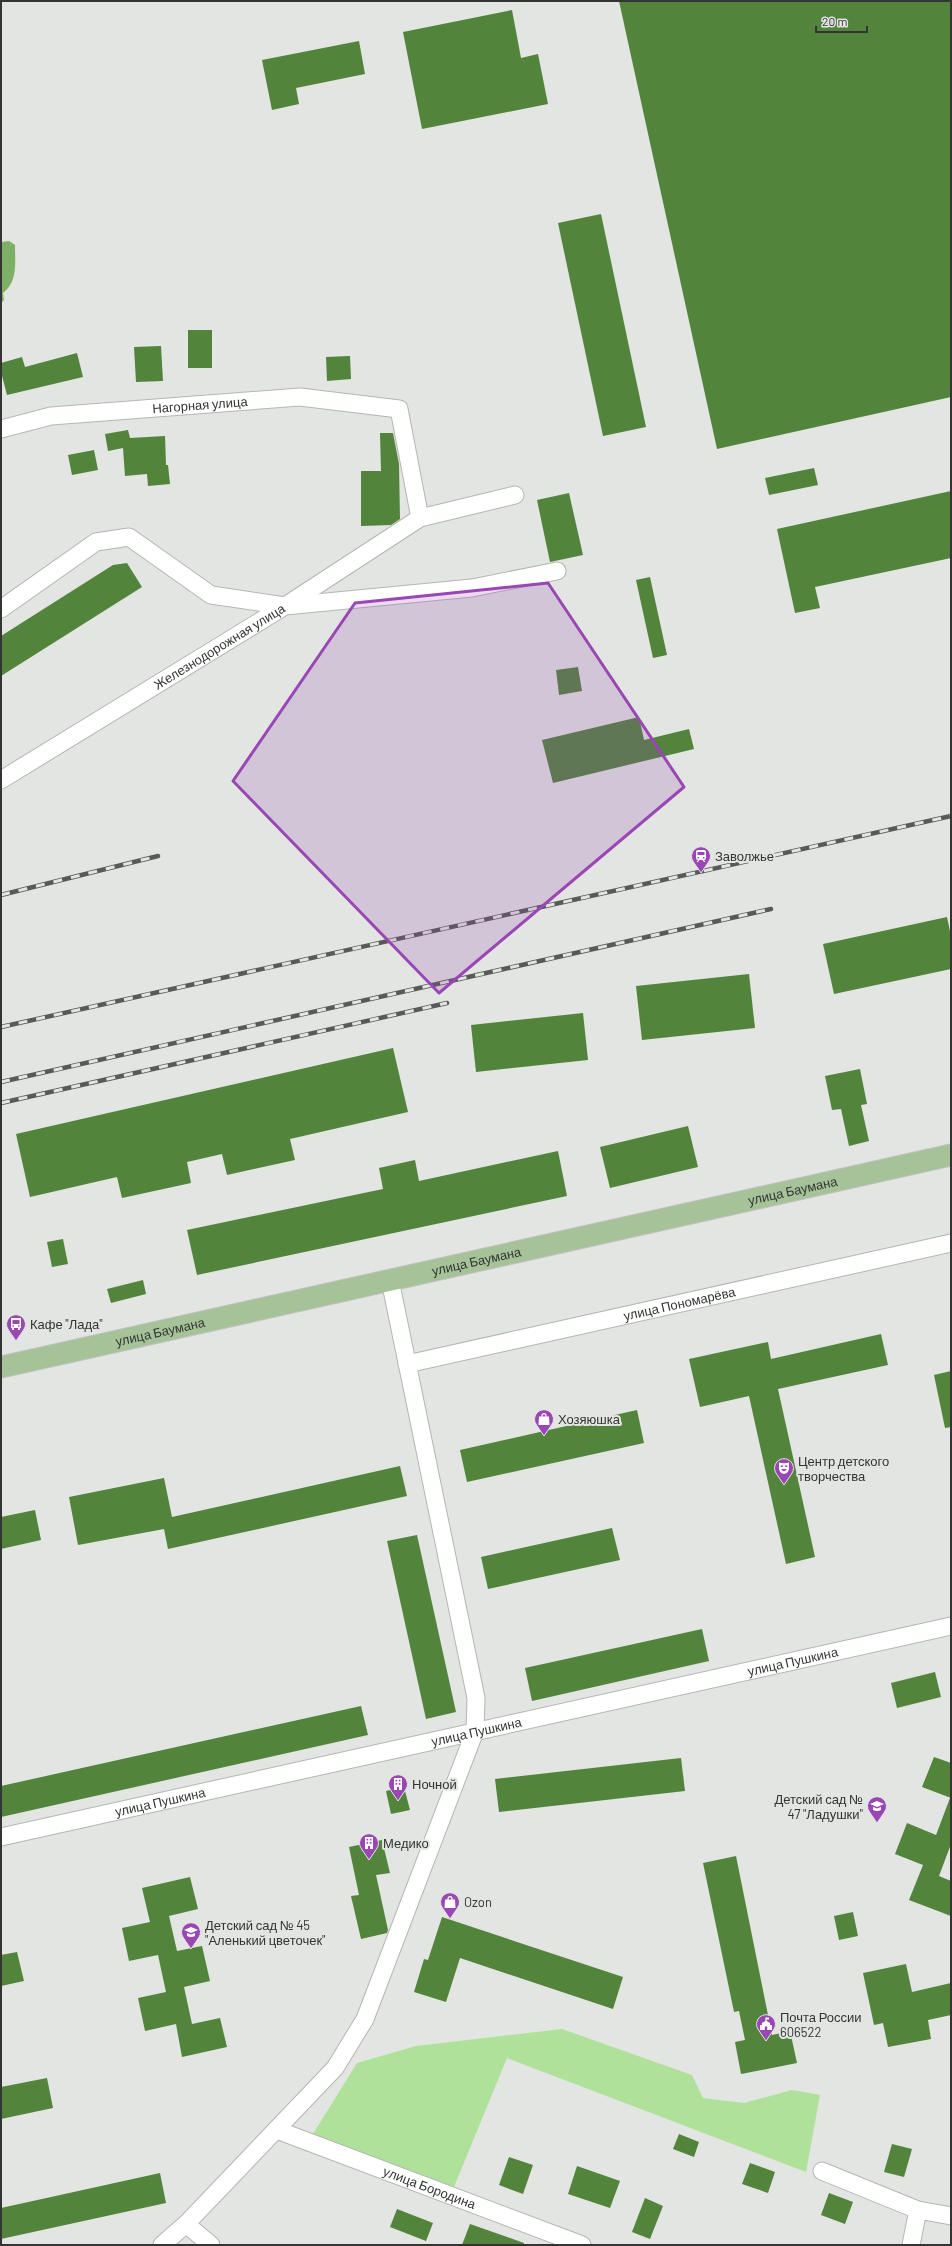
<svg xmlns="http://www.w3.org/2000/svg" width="952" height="2246" font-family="Barlow,sans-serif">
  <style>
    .green { fill: #b0e19b }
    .water { fill: #7cb066 }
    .building { fill: #52843c }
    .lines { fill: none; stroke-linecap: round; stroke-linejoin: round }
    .minor-casing { stroke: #b4b6b3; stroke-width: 19 }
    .major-casing { stroke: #c2c2c2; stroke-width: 23 }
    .minor { stroke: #fff; stroke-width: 17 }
    .major { stroke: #a5c298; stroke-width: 21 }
    .rail-casing { stroke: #585958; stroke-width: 4.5 }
    .rail { stroke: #e2e5e1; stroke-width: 3; stroke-dasharray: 9; stroke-linecap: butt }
    .marked { fill: #9a46b5; fill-opacity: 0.2; stroke: #9a46b5; stroke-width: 3; stroke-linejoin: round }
    .labels { text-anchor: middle; stroke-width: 4; stroke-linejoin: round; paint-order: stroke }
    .street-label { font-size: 13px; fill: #333433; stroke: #e2e5e1 }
    .poi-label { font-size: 13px; fill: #333433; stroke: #e2e5e1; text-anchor: start }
  </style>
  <rect width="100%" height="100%" fill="#e2e5e1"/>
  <!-- green -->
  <polygon class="green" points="562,2029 692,2075 703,2098 744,2103 792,2090 820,2095 806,2172 507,2058 454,2187 313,2134 357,2063 416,2046"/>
  <!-- water -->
  <path class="water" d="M9,241l6,4c0,17 3,37 -12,48l1,7 -3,3v-61z"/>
  <!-- building -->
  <g class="building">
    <polygon points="619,1 951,1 951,397 717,449"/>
    <polygon points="512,10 521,58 538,54 548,104 422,129 403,32"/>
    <polygon points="359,41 365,74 296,88 299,104 272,110 262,60"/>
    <polygon points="601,214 646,427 603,436 558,223"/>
    <rect x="188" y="330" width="24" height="38"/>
    <polygon points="161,346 163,381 136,382 134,347"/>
    <polygon points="77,353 83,377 7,395 1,372 1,363 22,357 25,367"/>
    <polygon points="350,356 351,379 327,381 326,357"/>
    <polygon points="128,430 130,438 165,436 166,465 168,465 170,484 148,486 147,474 125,476 123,448 108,451 105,434"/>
    <polygon points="380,433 393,433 399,464 400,519 391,525 361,526 361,471 381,471"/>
    <polygon points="94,450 98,470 72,475 68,455"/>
    <polygon points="814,468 818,485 769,495 765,478"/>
    <polygon points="951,491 951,558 815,587 820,608 795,613 777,529"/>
    <polygon points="569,493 583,555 550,562 537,500"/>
    <polygon points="127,563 142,587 1,676 1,636 113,565"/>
    <polygon points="650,577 667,655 653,658 636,580"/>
    <polygon points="578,667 582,691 559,695 556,670"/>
    <polygon points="639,717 644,740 689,729 694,749 553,783 542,740"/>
    <polygon points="947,917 951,936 951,969 834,994 823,944"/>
    <polygon points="749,974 755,1028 642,1040 636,986"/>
    <polygon points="583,1013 588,1060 476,1072 471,1025"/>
    <polygon points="393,1048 408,1112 290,1139 295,1160 227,1175 222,1154 187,1162 191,1183 122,1198 117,1177 30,1197 16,1134"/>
    <polygon points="860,1069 867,1104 861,1105 869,1141 849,1146 841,1109 832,1110 825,1076"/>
    <polygon points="688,1126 698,1167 610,1188 600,1147"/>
    <polygon points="558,1151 567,1196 197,1275 187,1230 383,1189 379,1168 415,1160 419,1181"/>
    <polygon points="63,1239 68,1264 52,1267 47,1242"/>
    <polygon points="143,1280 146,1294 111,1303 107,1289"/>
    <polygon points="881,1334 888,1365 778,1389 815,1557 786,1564 749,1396 700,1407 689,1359 768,1342 771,1359"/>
    <polygon points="951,1371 951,1427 945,1428 934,1375"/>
    <polygon points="637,1410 644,1443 467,1482 460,1450"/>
    <polygon points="400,1466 407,1496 168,1549 164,1529 78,1545 69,1497 164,1478 172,1517"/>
    <polygon points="35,1510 41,1540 1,1549 1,1517"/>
    <polygon points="612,1528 620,1560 488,1589 481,1557"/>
    <polygon points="417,1535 456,1712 426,1719 387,1541"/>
    <polygon points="702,1629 709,1661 532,1701 525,1668"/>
    <polygon points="935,1672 941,1697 897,1708 891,1683"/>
    <polygon points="361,1706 368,1735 1,1817 1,1786"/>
    <polygon points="934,1757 951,1763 951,1798 922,1787"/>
    <polygon points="681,1758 685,1791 499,1812 495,1779"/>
    <polygon points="404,1787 410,1810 391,1814 386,1791"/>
    <polygon points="950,1798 951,1844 939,1876 951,1881 951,1916 909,1900 923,1865 895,1854 907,1823 936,1835"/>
    <polygon points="382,1840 390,1873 376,1875 388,1930 387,1933 361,1939 351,1896 359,1895 349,1847"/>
    <polygon points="736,1856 772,2035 790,2031 797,2063 741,2074 735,2042 745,2040 739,2011 734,2012 703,1863"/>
    <polygon points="190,1877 198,1909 169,1916 177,1951 202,1946 210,1981 184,1987 192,2024 220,2018 227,2047 182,2057 176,2024 145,2031 138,1998 166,1992 158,1955 129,1961 122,1928 150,1922 142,1888"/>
    <polygon points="853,1912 858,1936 839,1940 834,1916"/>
    <polygon points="442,1917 623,1977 613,2009 460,1958 446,2002 414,1992 424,1959 428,1960"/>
    <polygon points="17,1952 24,1981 1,1986 1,1955"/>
    <polygon points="906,1964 912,1992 951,1983 951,2015 928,2020 931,2039 888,2047 883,2023 874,2025 863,1973"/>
    <polygon points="47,2078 53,2108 1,2119 1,2087"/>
    <polygon points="679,2134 699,2142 694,2157 673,2149"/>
    <polygon points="892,2144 912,2149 904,2177 884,2172"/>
    <polygon points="509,2157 533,2165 523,2194 499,2185"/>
    <polygon points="750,2163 775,2172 768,2193 742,2184"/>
    <polygon points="577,2166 620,2181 610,2208 568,2194"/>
    <polygon points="160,2173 166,2203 1,2239 1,2208"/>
    <polygon points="829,2193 853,2202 845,2224 821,2215"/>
    <polygon points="645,2198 663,2206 650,2239 632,2232"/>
    <polygon points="397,2209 433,2223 426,2241 390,2227"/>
    <polygon points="470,2224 524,2243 524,2245 462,2245"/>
  </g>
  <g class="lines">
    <!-- minor casing -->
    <g class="minor-casing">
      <g id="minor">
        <path id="s1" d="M1,429l50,-13 249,-19 99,12 21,109"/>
        <polyline points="1,609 96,542 129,537 211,595 285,606 420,518 515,495"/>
        <path id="s2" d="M1,780l284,-174 187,-18 85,-17"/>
        <path id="s3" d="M407,1364l544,-121"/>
        <path id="s4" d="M1,1837l950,-211"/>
        <path id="s5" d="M277,2130l305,115"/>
        <polyline points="822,2171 918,2210 951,2216"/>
        <polyline points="186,2224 211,2245"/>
        <polyline points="162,2245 186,2224 335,2068 365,2019 475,1731 476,1698 390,1280"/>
        <polyline points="911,2245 918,2210"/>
      </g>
    </g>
    <!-- major casing -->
    <g class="major-casing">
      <g id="major">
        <path id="s6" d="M1,1367l950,-212"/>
      </g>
    </g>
    <!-- minor -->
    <use href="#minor" class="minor"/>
    <!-- major -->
    <use href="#major" class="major"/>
    <!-- rail casing -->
    <g class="rail-casing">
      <g id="rail">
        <polyline points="1,895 158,856"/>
        <polyline points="1,1027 951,816"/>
        <polyline points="1,1082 771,909"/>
        <polyline points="1,1103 447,1003"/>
      </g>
    </g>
    <!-- rail -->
    <use href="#rail" class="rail"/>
  </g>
  <!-- marked area -->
  <path class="marked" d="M548,583l136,204 -245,206 -206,-212 122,-178z"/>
  <!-- icons -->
  <defs>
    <g id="station-pin" transform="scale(1)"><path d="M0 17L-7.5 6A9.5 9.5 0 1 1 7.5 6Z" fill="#9a46b5" stroke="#e2e5e1"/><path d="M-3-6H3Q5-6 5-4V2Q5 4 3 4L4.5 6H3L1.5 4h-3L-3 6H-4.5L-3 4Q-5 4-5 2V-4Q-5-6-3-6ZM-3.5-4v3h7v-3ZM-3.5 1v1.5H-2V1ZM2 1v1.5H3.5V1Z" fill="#fff"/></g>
    <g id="bus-pin" transform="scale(1)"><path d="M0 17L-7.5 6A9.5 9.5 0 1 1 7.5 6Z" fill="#9a46b5" stroke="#e2e5e1"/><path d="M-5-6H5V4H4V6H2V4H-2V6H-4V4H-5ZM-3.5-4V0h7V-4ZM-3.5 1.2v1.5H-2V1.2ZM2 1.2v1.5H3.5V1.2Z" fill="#fff"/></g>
    <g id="shop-pin" transform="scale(1)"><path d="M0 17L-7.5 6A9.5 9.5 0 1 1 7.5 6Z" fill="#9a46b5" stroke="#e2e5e1"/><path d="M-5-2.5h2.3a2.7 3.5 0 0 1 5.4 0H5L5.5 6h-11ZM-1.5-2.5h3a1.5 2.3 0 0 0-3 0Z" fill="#fff"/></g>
    <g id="theatre-pin" transform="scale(1)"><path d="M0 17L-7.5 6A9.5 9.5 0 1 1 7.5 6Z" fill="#9a46b5" stroke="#e2e5e1"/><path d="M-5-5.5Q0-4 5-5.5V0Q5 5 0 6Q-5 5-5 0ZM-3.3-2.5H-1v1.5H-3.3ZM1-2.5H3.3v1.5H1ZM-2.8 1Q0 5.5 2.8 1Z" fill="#fff"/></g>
    <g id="building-pin" transform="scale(1)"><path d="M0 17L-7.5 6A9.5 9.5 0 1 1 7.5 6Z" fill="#9a46b5" stroke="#e2e5e1"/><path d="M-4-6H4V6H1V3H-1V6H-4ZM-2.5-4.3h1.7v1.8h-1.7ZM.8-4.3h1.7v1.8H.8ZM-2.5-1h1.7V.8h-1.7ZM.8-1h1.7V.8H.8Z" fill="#fff"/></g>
    <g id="school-pin" transform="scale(1)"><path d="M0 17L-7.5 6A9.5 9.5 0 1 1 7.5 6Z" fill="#9a46b5" stroke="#e2e5e1"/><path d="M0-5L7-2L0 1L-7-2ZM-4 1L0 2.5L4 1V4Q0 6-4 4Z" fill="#fff"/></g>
    <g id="civic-pin" transform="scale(1)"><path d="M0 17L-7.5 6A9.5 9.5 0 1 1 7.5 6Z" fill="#9a46b5" stroke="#e2e5e1"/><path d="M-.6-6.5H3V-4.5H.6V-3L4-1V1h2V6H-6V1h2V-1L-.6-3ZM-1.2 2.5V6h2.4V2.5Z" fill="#fff"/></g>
  </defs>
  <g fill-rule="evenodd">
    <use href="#station-pin" x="701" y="856"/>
    <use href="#bus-pin" x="16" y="1324"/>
    <use href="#shop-pin" x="544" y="1419"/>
    <use href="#theatre-pin" x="784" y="1468"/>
    <use href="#building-pin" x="398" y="1784"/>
    <use href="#school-pin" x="877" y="1806"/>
    <use href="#building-pin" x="369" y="1843"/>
    <use href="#shop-pin" x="450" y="1902"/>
    <use href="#school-pin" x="191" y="1932"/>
    <use href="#civic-pin" x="766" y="2024"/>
  </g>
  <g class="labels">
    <!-- street labels -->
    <g class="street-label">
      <text dy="5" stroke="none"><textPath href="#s1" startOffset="201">Нагорная улица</textPath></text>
      <text dy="5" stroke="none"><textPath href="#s2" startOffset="256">Железнодорожная улица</textPath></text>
      <text dy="5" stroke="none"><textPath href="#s6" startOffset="811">улица Баумана</textPath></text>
      <text dy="5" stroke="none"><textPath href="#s6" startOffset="487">улица Баумана</textPath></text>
      <text dy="5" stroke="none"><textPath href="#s3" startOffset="279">улица Пономарёва</textPath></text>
      <text dy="5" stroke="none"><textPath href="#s6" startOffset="163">улица Баумана</textPath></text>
      <text dy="5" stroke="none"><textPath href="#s4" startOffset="811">улица Пушкина</textPath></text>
      <text dy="5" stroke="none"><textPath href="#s4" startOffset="487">улица Пушкина</textPath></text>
      <text dy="5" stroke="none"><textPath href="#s4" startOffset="163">улица Пушкина</textPath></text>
      <text dy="5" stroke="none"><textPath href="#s5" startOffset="163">улица Бородина</textPath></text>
    </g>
    <!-- poi labels -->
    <g class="poi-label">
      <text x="715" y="861">Заволжье</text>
      <text x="30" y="1329">Кафе "Лада"</text>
      <text x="558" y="1424">Хозяюшка</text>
      <text x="798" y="1466">Центр детского<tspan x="798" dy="15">творчества</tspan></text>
      <text x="412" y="1789">Ночной</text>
      <text x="863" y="1804" text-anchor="end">Детский сад №<tspan x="863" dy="15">47 "Ладушки"</tspan></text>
      <text x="383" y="1848">Медико</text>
      <text x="464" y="1907">Ozon</text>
      <text x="205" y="1930">Детский сад № 45<tspan x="205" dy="15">"Аленький цветочек"</tspan></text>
      <text x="780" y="2022">Почта России<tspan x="780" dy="15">606522</tspan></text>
    </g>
  </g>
  <!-- border -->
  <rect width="952" height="2246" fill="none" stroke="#333433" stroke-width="4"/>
  <!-- scale -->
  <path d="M816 26v6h51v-6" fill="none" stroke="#333433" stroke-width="2"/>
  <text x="822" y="26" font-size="12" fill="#333433" stroke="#e2e5e1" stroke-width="3" paint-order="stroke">20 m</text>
</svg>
